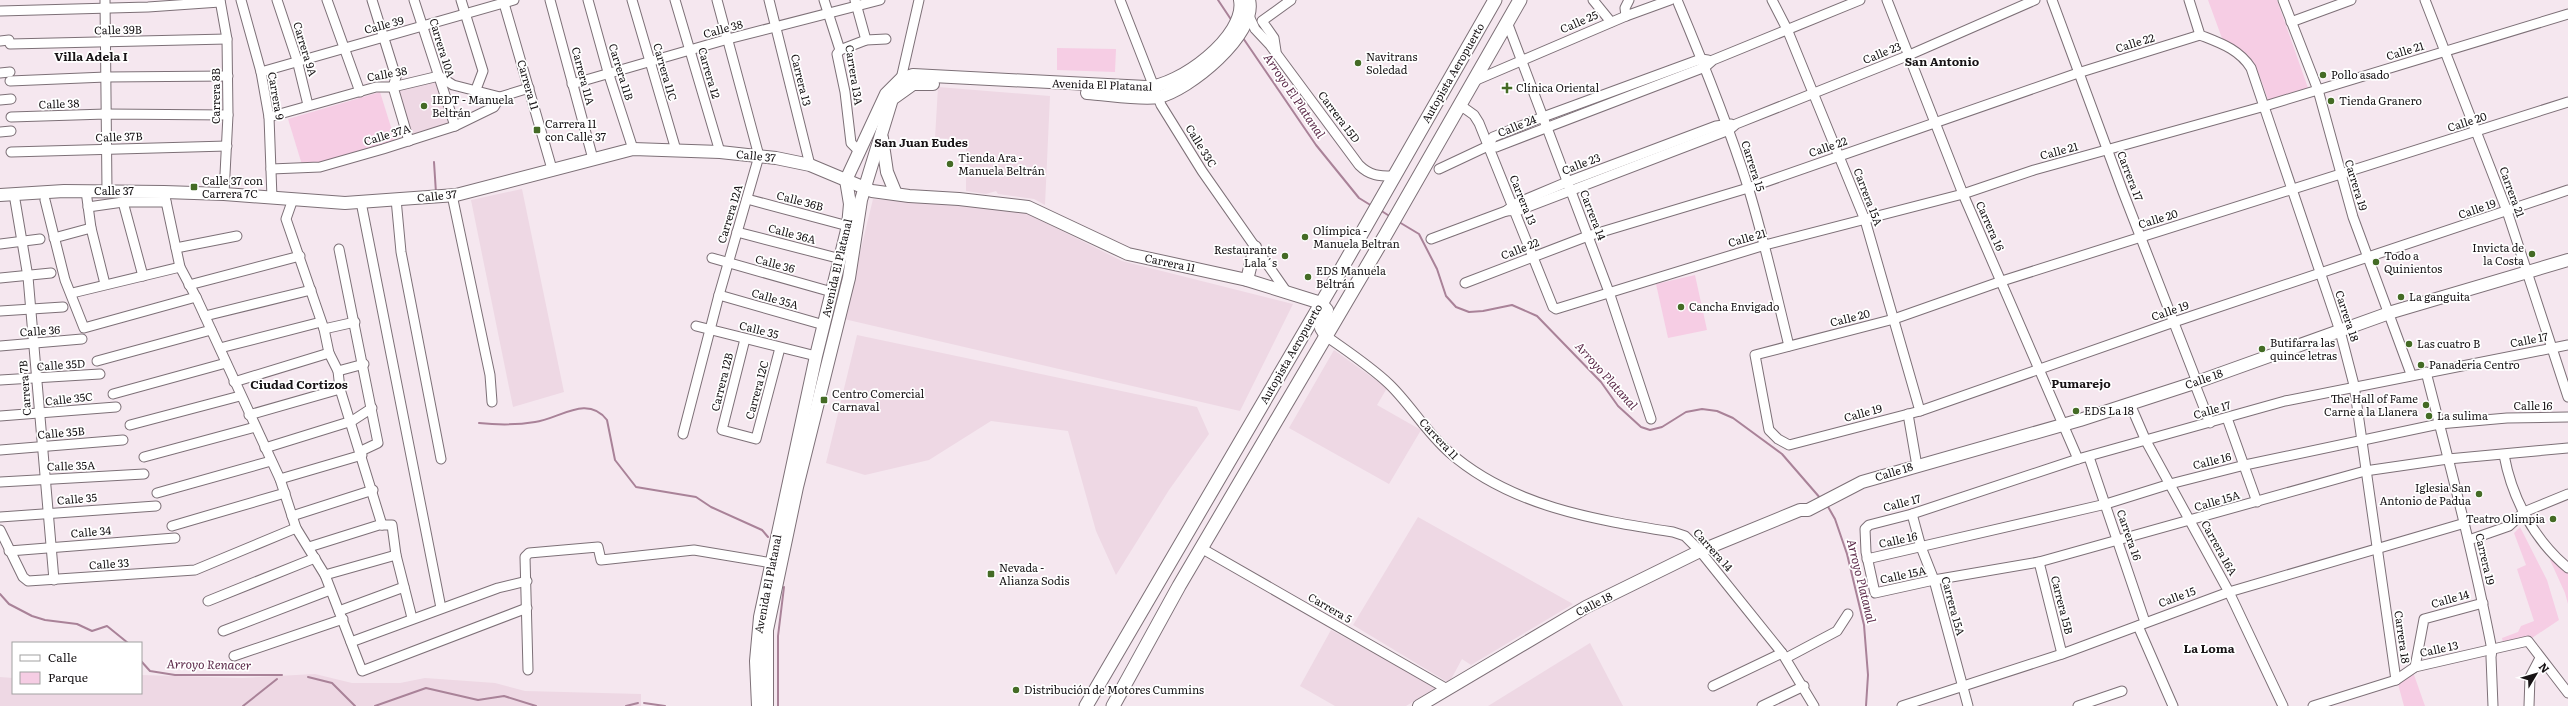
<svg xmlns="http://www.w3.org/2000/svg" width="2568" height="706" font-family="Literata,serif">
  <style>
    .built { fill: #eed8e4 }
    .green { fill: #f6cde4 }
    .lines { fill: none; stroke-linecap: round; stroke-linejoin: round }
    .stream { stroke: #a98298; stroke-width: 2 }
    .minor-casing { stroke: #7d7077; stroke-width: 11 }
    .major-casing { stroke: #7d7077; stroke-width: 14 }
    .highway-casing { stroke: #7d7077; stroke-width: 15 }
    .minor { stroke: #fff; stroke-width: 9 }
    .major { stroke: #fff; stroke-width: 12 }
    .highway { stroke: #fff; stroke-width: 13 }
    .poi-dot { fill: #446b25; stroke: #fff; stroke-width: 1.5 }
    .labels { text-anchor: middle; stroke-width: 3.5; stroke-linejoin: round; paint-order: stroke }
    .street-label { font-size: 11px; fill: #171315; stroke: #fff }
    .poi-label { font-size: 11px; fill: #171315; stroke: #fff; text-anchor: start }
    .neighbourhood-label { font-size: 12px; font-weight: bold; fill: #171315; stroke: #fff }
    .water-label { font-size: 12px; font-style: italic; fill: #5a2747; stroke: #fff }
  </style>
  <rect width="100%" height="100%" fill="#f5e7ef"/>
  <!-- built -->
  <g class="built">
    <polygon points="437,78 451,123 411,135 398,90"/>
    <polygon points="938,87 1050,96 1045,205 1034,199 998,194 996,191 986,194 966,191 966,140 935,138"/>
    <polygon points="522,189 564,392 513,407 471,200"/>
    <polygon points="873,199 994,208 1026,213 1122,261 1293,304 1240,411 844,319"/>
    <polygon points="857,335 1197,407 1209,434 1169,490 1116,575 1096,531 1068,431 991,421 929,460 865,475 826,463"/>
    <polygon points="1334,350 1387,388 1377,405 1421,430 1389,484 1289,428"/>
    <polygon points="1418,517 1573,604 1471,665 1462,659 1449,683 1353,625"/>
    <polygon points="1331,630 1437,687 1406,706 1335,706 1300,686"/>
    <polygon points="1590,643 1623,706 1488,706 1551,667"/>
    <polygon points="315,674 352,683 400,683 425,678 495,683 525,691 641,694 641,706 0,706 0,677 13,678 13,693 141,693 141,675 242,678"/>
  </g>
  <!-- green -->
  <g class="green">
    <path d="M2208,0h69l31,88 -40,12c-10,-30 -14,-46 -45,-59z"/>
    <polygon points="1057,48 1116,49 1115,72 1057,70"/>
    <polygon points="380,92 395,140 303,168 288,119"/>
    <polygon points="1695,275 1707,330 1668,338 1656,284"/>
    <polygon points="2520,527 2547,580 2559,620 2529,640 2504,646 2502,638 2518,632 2521,626 2534,621 2517,569 2526,565 2514,533"/>
    <polygon points="2553,558 2568,572 2568,604 2565,593 2550,560"/>
    <polygon points="2413,672 2425,706 2404,706 2398,684"/>
  </g>
  <g class="lines">
    <!-- stream -->
    <g class="stream">
      <polyline points="1218,0 1232,21"/>
      <polyline points="1243,38 1316,145 1359,198 1372,206"/>
      <polyline points="434,162 436,193"/>
      <polyline points="1380,210 1391,217"/>
      <polyline points="1399,222 1419,234 1437,269 1446,296 1456,307 1469,312 1483,311 1512,305 1537,316 1601,382 1618,406 1641,427 1650,430 1662,427 1686,412 1702,409 1717,411 1733,418 1782,454 1821,499"/>
      <path d="M479,423c19,2 38,2 56,-1 24,-3 52,-28 72,-2l8,40 21,27 60,10 15,10 51,23 6,7"/>
      <polyline points="1827,505 1835,519 1847,554 1864,625 1868,675 1866,706"/>
      <polyline points="0,594 9,604 32,616 45,620 77,624 92,631 107,626 128,643"/>
      <polyline points="141,661 150,671 175,675 282,675"/>
      <polyline points="308,677 332,683 355,706"/>
      <polyline points="644,703 665,706"/>
      <polyline points="243,706 277,679"/>
      <polyline points="375,706 426,688 478,700 504,696 536,706"/>
      <polyline points="626,706 638,703"/>
      <polyline points="778,706 778,636 784,587"/>
    </g>
    <!-- minor casing -->
    <g class="minor-casing">
      <g id="minor">
        <polyline points="105,0 107,190"/>
        <polyline points="220,0 227,39 228,115 224,194"/>
        <polyline points="241,0 261,72 269,117 272,198"/>
        <polyline points="277,0 297,60 308,105"/>
        <polyline points="327,0 360,92"/>
        <polyline points="372,0 396,77 393,87 409,141"/>
        <polyline points="414,0 455,126"/>
        <polyline points="461,0 483,71 475,92"/>
        <polyline points="503,0 552,169"/>
        <polyline points="550,0 593,159"/>
        <polyline points="588,0 608,72 633,149"/>
        <polyline points="632,0 676,150"/>
        <polyline points="675,0 720,152"/>
        <polyline points="769,0 810,165"/>
        <polyline points="824,0 840,50 837,54 845,92 851,143 860,152"/>
        <polyline points="855,0 866,40"/>
        <polyline points="1120,0 1161,105 1202,171 1286,291"/>
        <polyline points="1593,0 1611,22"/>
        <path d="M1677,0c26,62 51,124 71,187 16,52 28,106 41,159"/>
        <polyline points="1772,0 1787,29 1865,220 1920,411"/>
        <polyline points="1887,0 1963,194 2078,459"/>
        <polyline points="2052,0 2123,192 2197,382"/>
        <path d="M2189,0l11,35c20,8 39,14 51,33l89,263 14,54 42,295"/>
        <polyline points="2283,0 2318,90 2353,217 2411,374"/>
        <polyline points="2425,0 2507,211 2568,397"/>
        <polyline points="0,11 148,7 220,2"/>
        <path d="M1249,16l6,13 15,16 89,120c11,11 20,11 34,11"/>
        <polyline points="1626,16 1625,8 1629,0"/>
        <polyline points="1507,22 1609,292 1651,419"/>
        <polyline points="2291,22 2351,0"/>
        <polyline points="0,41 9,40"/>
        <polyline points="10,44 227,39"/>
        <polyline points="840,50 866,40 886,39"/>
        <polyline points="1276,51 1274,38 1262,21 1291,0"/>
        <polyline points="261,72 514,0"/>
        <polyline points="0,73 10,72"/>
        <polyline points="901,79 919,0"/>
        <polyline points="10,81 106,77 228,76"/>
        <polyline points="1474,81 1626,16 1670,0"/>
        <polyline points="572,84 728,39 880,0"/>
        <polyline points="0,100 11,99"/>
        <polyline points="2568,102 2002,281 1894,319 1755,355 1769,430 1778,439 1789,445 1920,411 2174,322 2568,190"/>
        <polyline points="1460,105 1474,115 1479,123 1553,307 1556,309 1765,245 1963,194 2034,170 2265,106 2568,14"/>
        <polyline points="11,117 106,114 228,115"/>
        <polyline points="269,117 376,87 393,87 439,76 453,85 500,97 529,88"/>
        <polyline points="0,132 11,131"/>
        <polyline points="1488,146 1496,147 1705,67 1713,60 1860,0"/>
        <polyline points="1488,146 1493,137 1543,117 1701,59 1708,60"/>
        <polyline points="11,152 227,146"/>
        <polyline points="271,169 320,167 383,149 455,126 494,107 500,97"/>
        <polyline points="1439,169 1488,146"/>
        <polyline points="86,191 91,228 105,284"/>
        <polyline points="164,192 180,267 196,297 280,479 296,528 325,575 362,671 527,608"/>
        <polyline points="14,194 28,277 54,580"/>
        <polyline points="452,195 490,375 492,402"/>
        <polyline points="293,199 286,219 324,329 329,353 338,371 340,389 382,525"/>
        <polyline points="396,199 401,252 441,459"/>
        <polyline points="747,199 848,226"/>
        <polyline points="45,200 65,280 84,328 196,297"/>
        <polyline points="123,202 143,276"/>
        <polyline points="361,202 441,608"/>
        <polyline points="88,207 123,202 166,202"/>
        <polyline points="1506,211 1520,210 1729,130 1736,124 1907,56 2035,0"/>
        <polyline points="737,232 841,259"/>
        <polyline points="54,238 91,228"/>
        <polyline points="1431,239 1506,211 1517,203 1567,182 1716,126 1731,124"/>
        <polyline points="0,244 40,239"/>
        <polyline points="176,248 237,236"/>
        <polyline points="339,249 378,443 361,451"/>
        <polyline points="712,258 832,292"/>
        <polyline points="0,278 51,273"/>
        <polyline points="1465,283 1588,236 1748,188 2078,73 2200,35"/>
        <polyline points="189,285 300,256"/>
        <polyline points="72,293 180,267"/>
        <polyline points="719,295 824,325"/>
        <polyline points="0,311 63,307"/>
        <polyline points="205,316 311,290"/>
        <polyline points="696,326 816,356"/>
        <polyline points="324,329 355,322"/>
        <path d="M1326,336c21,15 44,30 63,48 21,20 37,48 60,68 61,54 146,68 224,80l12,4 15,15 82,102 32,53"/>
        <polyline points="745,339 722,430 756,439 780,348"/>
        <polyline points="2568,345 2285,401 2078,459 1912,514 1869,525 1865,529 1866,552 1875,593 1934,580 2039,562 2365,471 2448,459 2568,448"/>
        <polyline points="0,346 82,339"/>
        <polyline points="220,348 321,322"/>
        <polyline points="97,361 211,330"/>
        <polyline points="338,371 364,364"/>
        <path d="M2426,372c24,93 48,185 66,278l-1,7 2,49"/>
        <polyline points="0,380 100,374"/>
        <polyline points="234,382 329,353"/>
        <polyline points="2194,382 2210,423"/>
        <polyline points="113,394 226,363"/>
        <polyline points="2130,404 2146,441 2229,592 2283,706"/>
        <polyline points="1908,414 1917,466"/>
        <polyline points="249,415 340,389"/>
        <polyline points="0,416 116,407"/>
        <polyline points="2227,418 2257,502"/>
        <polyline points="130,425 240,396"/>
        <polyline points="683,434 719,295 759,156 717,0"/>
        <polyline points="265,448 352,421 372,408"/>
        <polyline points="0,450 123,440"/>
        <path d="M2504,455c8,43 30,85 64,113"/>
        <polyline points="144,457 255,427"/>
        <polyline points="2089,457 2145,622"/>
        <polyline points="280,479 362,455"/>
        <polyline points="0,482 144,474"/>
        <polyline points="157,493 271,461"/>
        <polyline points="1912,514 1921,547 1934,580 1968,706"/>
        <polyline points="292,516 373,490"/>
        <polyline points="0,517 156,506"/>
        <polyline points="172,526 285,493"/>
        <polyline points="0,530 23,577 28,581 195,570 296,528"/>
        <polyline points="2469,540 2509,526 2524,512 2568,494"/>
        <polyline points="309,547 379,525 392,525 396,555 412,618"/>
        <polyline points="1201,548 1447,689"/>
        <polyline points="9,551 175,538"/>
        <polyline points="1867,559 2106,504 2170,484 2245,465 2439,424 2507,418 2568,417"/>
        <polyline points="2039,562 2062,654"/>
        <polyline points="325,575 396,555"/>
        <polyline points="208,601 315,558"/>
        <polyline points="339,611 404,587"/>
        <polyline points="2138,626 2173,706"/>
        <polyline points="223,631 330,590"/>
        <polyline points="351,642 498,588 527,581"/>
        <polyline points="234,656 343,619"/>
        <polyline points="1786,658 1837,631 1848,614"/>
        <polyline points="2415,667 2424,619 2483,603"/>
        <polyline points="528,670 525,557 529,553 598,547 601,560 694,550 772,563"/>
        <polyline points="1713,686 1782,653"/>
        <polyline points="1762,706 1804,686"/>
        <polyline points="1902,706 2062,654 2229,592 2465,523"/>
        <polyline points="2078,706 2122,691"/>
        <polyline points="2313,706 2396,680 2415,667 2528,641 2568,693"/>
        <polyline points="2529,706 2530,677 2540,658"/>
      </g>
    </g>
    <!-- major casing -->
    <g class="major-casing">
      <g id="major">
        <path d="M1087,93c19,1 54,7 71,4 30,-6 100,-63 91,-97"/>
        <polyline points="882,138 887,172 896,194"/>
        <polyline points="0,195 64,191 164,192 224,194 345,203 456,195 633,149 720,152 776,158 810,165 872,191 909,196 959,199 1028,207 1128,254 1247,280 1321,303 1327,310 1321,328 1326,336"/>
        <polyline points="1247,280 1255,247"/>
        <path d="M758,706l-2,-45 4,-44 56,-261 32,-130 2,-22 -4,-24 40,-86 15,-15 12,-4 233,12c32,0 101,-51 94,-87"/>
        <polyline points="767,706 767,630 797,487 849,278 861,200 892,99 913,84 933,84"/>
        <polyline points="1419,706 1586,607 1700,551 1800,510 1808,510 1862,482 2080,420 2197,382 2392,312 2568,260"/>
      </g>
    </g>
    <!-- highway casing -->
    <g class="highway-casing">
      <g id="highway">
        <polyline points="1086,706 1335,280 1495,0"/>
        <polyline points="1113,706 1179,586 1386,234 1520,0"/>
      </g>
    </g>
    <!-- minor -->
    <use href="#minor" class="minor"/>
    <!-- major -->
    <use href="#major" class="major"/>
    <!-- highway -->
    <use href="#highway" class="highway"/>
  </g>
  <!-- markers -->
  <g class="poi-dot">
    <circle cx="1358" cy="63" r="4"/>
    <circle cx="2323" cy="75" r="4"/>
    <path d="M1505 82h4v4h4v4h-4v4h-4v-4h-4v-4h4z"/>
    <circle cx="2331" cy="101" r="4"/>
    <circle cx="424" cy="106" r="4"/>
    <rect x="533" y="126" width="8" height="8" rx="2"/>
    <circle cx="950" cy="164" r="4"/>
    <rect x="190" y="183" width="8" height="8" rx="2"/>
    <circle cx="1305" cy="237" r="4"/>
    <circle cx="2532" cy="254" r="4"/>
    <circle cx="1285" cy="256" r="4"/>
    <circle cx="2376" cy="262" r="4"/>
    <circle cx="1308" cy="277" r="4"/>
    <circle cx="2401" cy="297" r="4"/>
    <circle cx="1681" cy="307" r="4"/>
    <circle cx="2409" cy="344" r="4"/>
    <circle cx="2262" cy="349" r="4"/>
    <circle cx="2421" cy="365" r="4"/>
    <rect x="820" y="396" width="8" height="8" rx="2"/>
    <circle cx="2426" cy="405" r="4"/>
    <circle cx="2076" cy="411" r="4"/>
    <circle cx="2429" cy="416" r="4"/>
    <circle cx="2479" cy="494" r="4"/>
    <circle cx="2553" cy="519" r="4"/>
    <rect x="987" y="570" width="8" height="8" rx="2"/>
    <circle cx="1016" cy="690" r="4"/>
  </g>
  <g class="labels">
    <!-- street labels -->
    <g class="street-label">
      <text transform="translate(1579 22) rotate(-23)" y="4">Calle 25</text>
      <text transform="translate(384 25) rotate(-15)" y="4">Calle 39</text>
      <text transform="translate(723 29) rotate(-15)" y="4">Calle 38</text>
      <text transform="translate(118 30) rotate(-1)" y="4">Calle 39B</text>
      <text transform="translate(2135 43) rotate(-17)" y="4">Calle 22</text>
      <text transform="translate(442 48) rotate(73)" y="4">Carrera 10A</text>
      <text transform="translate(305 49) rotate(73)" y="4">Carrera 9A</text>
      <text transform="translate(2405 51) rotate(-17)" y="4">Calle 21</text>
      <text transform="translate(1882 53) rotate(-22)" y="4">Calle 23</text>
      <text transform="translate(621 72) rotate(73)" y="4">Carrera 11B</text>
      <text transform="translate(665 72) rotate(74)" y="4">Carrera 11C</text>
      <text transform="translate(709 73) rotate(74)" y="4">Carrera 12</text>
      <text transform="translate(1453 73) rotate(-60)" y="4">Autopista Aeropuerto</text>
      <text transform="translate(387 74) rotate(-10)" y="4">Calle 38</text>
      <text transform="translate(854 75) rotate(81)" y="4">Carrera 13A</text>
      <text transform="translate(583 76) rotate(75)" y="4">Carrera 11A</text>
      <text transform="translate(801 80) rotate(76)" y="4">Carrera 13</text>
      <text transform="translate(528 85) rotate(74)" y="4">Carrera 11</text>
      <text transform="translate(1102 85) rotate(2)" y="4">Avenida El Platanal</text>
      <text transform="translate(216 96) rotate(-90)" y="4">Carrera 8B</text>
      <text transform="translate(276 96) rotate(80)" y="4">Carrera 9</text>
      <text transform="translate(59 104) rotate(-2)" y="4">Calle 38</text>
      <text transform="translate(1339 117) rotate(53)" y="4">Carrera 15D</text>
      <text transform="translate(2467 122) rotate(-18)" y="4">Calle 20</text>
      <text transform="translate(1517 126) rotate(-22)" y="4">Calle 24</text>
      <text transform="translate(387 135) rotate(-17)" y="4">Calle 37A</text>
      <text transform="translate(119 137) rotate(-2)" y="4">Calle 37B</text>
      <text transform="translate(1201 146) rotate(58)" y="4">Calle 33C</text>
      <text transform="translate(1828 147) rotate(-19)" y="4">Calle 22</text>
      <text transform="translate(2059 151) rotate(-15)" y="4">Calle 21</text>
      <text transform="translate(756 156) rotate(6)" y="4">Calle 37</text>
      <text transform="translate(1581 164) rotate(-21)" y="4">Calle 23</text>
      <text transform="translate(1753 166) rotate(72)" y="4">Carrera 15</text>
      <text transform="translate(2130 176) rotate(69)" y="4">Carrera 17</text>
      <text transform="translate(2356 185) rotate(73)" y="4">Carrera 19</text>
      <text x="114" y="195">Calle 37</text>
      <text transform="translate(2512 192) rotate(70)" y="4">Carrera 21</text>
      <text transform="translate(437 196) rotate(-6)" y="4">Calle 37</text>
      <text transform="translate(1868 197) rotate(69)" y="4">Carrera 15A</text>
      <text transform="translate(1523 200) rotate(68)" y="4">Carrera 13</text>
      <text transform="translate(800 201) rotate(15)" y="4">Calle 36B</text>
      <text transform="translate(2477 209) rotate(-19)" y="4">Calle 19</text>
      <text transform="translate(730 214) rotate(-73)" y="4">Carrera 12A</text>
      <text transform="translate(1593 215) rotate(69)" y="4">Carrera 14</text>
      <text transform="translate(2158 219) rotate(-17)" y="4">Calle 20</text>
      <text transform="translate(1990 226) rotate(66)" y="4">Carrera 16</text>
      <text transform="translate(792 234) rotate(15)" y="4">Calle 36A</text>
      <text transform="translate(1747 238) rotate(-16)" y="4">Calle 21</text>
      <text transform="translate(1520 249) rotate(-21)" y="4">Calle 22</text>
      <text transform="translate(1170 263) rotate(12)" y="4">Carrera 11</text>
      <text transform="translate(775 264) rotate(15)" y="4">Calle 36</text>
      <text transform="translate(837 268) rotate(-77)" y="4">Avenida El Platanal</text>
      <text transform="translate(775 299) rotate(16)" y="4">Calle 35A</text>
      <text transform="translate(2170 311) rotate(-19)" y="4">Calle 19</text>
      <text transform="translate(2347 316) rotate(72)" y="4">Carrera 18</text>
      <text transform="translate(1850 318) rotate(-14)" y="4">Calle 20</text>
      <text transform="translate(759 330) rotate(14)" y="4">Calle 35</text>
      <text transform="translate(40 331) rotate(-4)" y="4">Calle 36</text>
      <text transform="translate(2529 340) rotate(-11)" y="4">Calle 17</text>
      <text transform="translate(1291 354) rotate(-60)" y="4">Autopista Aeropuerto</text>
      <text transform="translate(61 365) rotate(-4)" y="4">Calle 35D</text>
      <text transform="translate(2204 379) rotate(-19)" y="4">Calle 18</text>
      <text transform="translate(722 382) rotate(-76)" y="4">Carrera 12B</text>
      <text transform="translate(25 388) rotate(-94)" y="4">Carrera 7B</text>
      <text transform="translate(757 390) rotate(-75)" y="4">Carrera 12C</text>
      <text transform="translate(69 399) rotate(-6)" y="4">Calle 35C</text>
      <text x="2533" y="410">Calle 16</text>
      <text transform="translate(2212 410) rotate(-16)" y="4">Calle 17</text>
      <text transform="translate(1863 413) rotate(-15)" y="4">Calle 19</text>
      <text transform="translate(61 433) rotate(-5)" y="4">Calle 35B</text>
      <text transform="translate(1439 439) rotate(47)" y="4">Carrera 11</text>
      <text transform="translate(2212 461) rotate(-14)" y="4">Calle 16</text>
      <text transform="translate(71 466) rotate(-2)" y="4">Calle 35A</text>
      <text transform="translate(1894 472) rotate(-17)" y="4">Calle 18</text>
      <text transform="translate(77 499) rotate(-5)" y="4">Calle 35</text>
      <text transform="translate(2217 501) rotate(-16)" y="4">Calle 15A</text>
      <text transform="translate(1902 503) rotate(-15)" y="4">Calle 17</text>
      <text transform="translate(91 532) rotate(-5)" y="4">Calle 34</text>
      <text transform="translate(2129 535) rotate(71)" y="4">Carrera 16</text>
      <text transform="translate(1898 540) rotate(-12)" y="4">Calle 16</text>
      <text transform="translate(2219 548) rotate(61)" y="4">Carrera 16A</text>
      <text transform="translate(1713 550) rotate(48)" y="4">Carrera 14</text>
      <text transform="translate(2485 559) rotate(77)" y="4">Carrera 19</text>
      <text transform="translate(109 564) rotate(-4)" y="4">Calle 33</text>
      <text transform="translate(1903 575) rotate(-12)" y="4">Calle 15A</text>
      <text transform="translate(768 584) rotate(-79)" y="4">Avenida El Platanal</text>
      <text transform="translate(2177 597) rotate(-20)" y="4">Calle 15</text>
      <text transform="translate(2450 599) rotate(-16)" y="4">Calle 14</text>
      <text transform="translate(1594 604) rotate(-27)" y="4">Calle 18</text>
      <text transform="translate(2062 605) rotate(76)" y="4">Carrera 15B</text>
      <text transform="translate(1953 606) rotate(75)" y="4">Carrera 15A</text>
      <text transform="translate(1330 608) rotate(30)" y="4">Carrera 5</text>
      <text transform="translate(2402 637) rotate(82)" y="4">Carrera 18</text>
      <text transform="translate(2439 649) rotate(-12)" y="4">Calle 13</text>
    </g>
    <!-- poi labels -->
    <g class="poi-label">
      <text x="1366" y="61">Navitrans<tspan x="1366" dy="13">Soledad</tspan></text>
      <text x="2331" y="79">Pollo asado</text>
      <text x="1516" y="92">Clínica Oriental</text>
      <text x="432" y="104">IEDT - Manuela<tspan x="432" dy="13">Beltrán</tspan></text>
      <text x="2339" y="105">Tienda Granero</text>
      <text x="545" y="128">Carrera 11<tspan x="545" dy="13">con Calle 37</tspan></text>
      <text x="958" y="162">Tienda Ara -<tspan x="958" dy="13">Manuela Beltrán</tspan></text>
      <text x="202" y="185">Calle 37 con<tspan x="202" dy="13">Carrera 7C</tspan></text>
      <text x="1313" y="235">Olímpica -<tspan x="1313" dy="13">Manuela Beltran</tspan></text>
      <text x="2524" y="252" text-anchor="end">Invicta de<tspan x="2524" dy="13">la Costa</tspan></text>
      <text x="1277" y="254" text-anchor="end">Restaurante<tspan x="1277" dy="13">Lala´s</tspan></text>
      <text x="2384" y="260">Todo a<tspan x="2384" dy="13">Quinientos</tspan></text>
      <text x="1316" y="275">EDS Manuela<tspan x="1316" dy="13">Beltrán</tspan></text>
      <text x="2409" y="301">La ganguita</text>
      <text x="1689" y="311">Cancha Envigado</text>
      <text x="2270" y="347">Butifarra las<tspan x="2270" dy="13">quince letras</tspan></text>
      <text x="2417" y="348">Las cuatro B</text>
      <text x="2429" y="369">Panaderia Centro</text>
      <text x="832" y="398">Centro Comercial<tspan x="832" dy="13">Carnaval</tspan></text>
      <text x="2418" y="403" text-anchor="end">The Hall of Fame<tspan x="2418" dy="13">Carne a la Llanera</tspan></text>
      <text x="2084" y="415">EDS La 18</text>
      <text x="2437" y="420">La sulima</text>
      <text x="2471" y="492" text-anchor="end">Iglesia San<tspan x="2471" dy="13">Antonio de Padua</tspan></text>
      <text x="2545" y="523" text-anchor="end">Teatro Olimpia</text>
      <text x="999" y="572">Nevada -<tspan x="999" dy="13">Alianza Sodis</tspan></text>
      <text x="1024" y="694">Distribución de Motores Cummins</text>
    </g>
    <!-- neighbourhood labels -->
    <g class="neighbourhood-label">
      <text x="91" y="61">Villa Adela I</text>
      <text x="1942" y="66">San Antonio</text>
      <text x="921" y="147">San Juan Eudes</text>
      <text x="2081" y="388">Pumarejo</text>
      <text x="299" y="389">Ciudad Cortizos</text>
      <text x="2209" y="653">La Loma</text>
    </g>
    <!-- water labels -->
    <g class="water-label">
      <text transform="translate(1294 96) rotate(56)" y="4">Arroyo El Platanal</text>
      <text transform="translate(1606 376) rotate(48)" y="4">Arroyo Platanal</text>
      <text transform="translate(1861 581) rotate(76)" y="4">Arroyo Platanal</text>
      <text transform="translate(209 665) rotate(1)" y="4">Arroyo Renacer</text>
    </g>
  </g>
  <!-- legend -->
  <rect x="12" y="642" width="130" height="52" fill="#ffffff" stroke="#a2a1a1"/>
  <rect x="20" y="655" width="20" height="6" fill="#ffffff" stroke="#a2a1a1"/>
  <text x="48" y="662" font-size="12" fill="#171315">Calle</text>
  <rect x="20" y="672" width="20" height="12" fill="#f6cde4" stroke="#a2a1a1"/>
  <text x="48" y="682" font-size="12" fill="#171315">Parque</text>
  <!-- north arrow -->
  <g transform="translate(2536 674) rotate(52)" stroke="#ffffff" stroke-width="3" paint-order="stroke">
  <path d="M0-3L7 15L0 10L-7 15Z" fill="#171315"/>
  <text y="-6" font-size="11" font-weight="bold" text-anchor="middle" fill="#171315">N</text>
  </g>
</svg>
